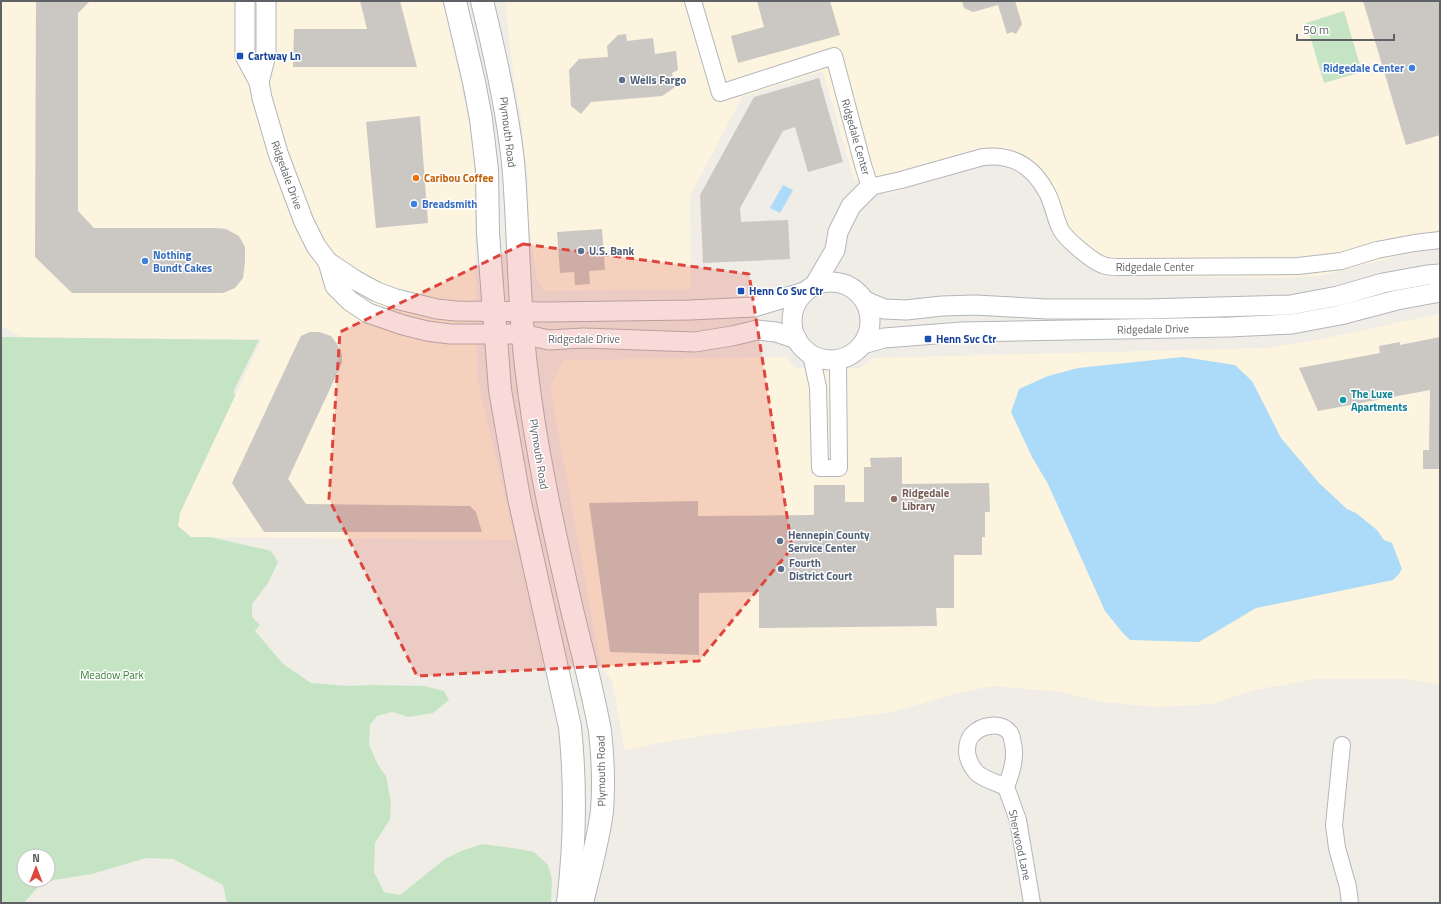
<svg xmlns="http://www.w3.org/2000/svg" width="1441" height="904" font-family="'Titillium Web',sans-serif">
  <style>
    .commercial { fill: #fcf4de }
    .green { fill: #c5e4c4; fill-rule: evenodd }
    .water { fill: #acdaf9 }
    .building { fill: #cbc7c2 }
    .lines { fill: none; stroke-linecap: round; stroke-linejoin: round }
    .minor-casing { stroke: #b3b6ba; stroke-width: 18 }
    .tertiary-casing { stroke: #b3b6ba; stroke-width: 21 }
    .secondary-casing { stroke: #b2b5ba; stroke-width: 24 }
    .minor { stroke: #fff; stroke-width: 16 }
    .tertiary { stroke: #fff; stroke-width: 19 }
    .secondary { stroke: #fff; stroke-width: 22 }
    .marked { fill: #de453d; fill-opacity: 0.2; stroke: #de453d; stroke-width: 3; stroke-dasharray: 8 5; stroke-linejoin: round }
    .transit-dot { fill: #1a4fb4; stroke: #fff; stroke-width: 1.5 }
    .shop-dot { fill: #3f7fe0; stroke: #fff; stroke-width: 1.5 }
    .service-dot { fill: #5c6f8a; stroke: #fff; stroke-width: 1.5 }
    .food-dot { fill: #e8710a; stroke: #fff; stroke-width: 1.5 }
    .culture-dot { fill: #0f9aa8; stroke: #fff; stroke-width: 1.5 }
    .education-dot { fill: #8d6e63; stroke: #fff; stroke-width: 1.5 }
    .labels { text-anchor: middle; stroke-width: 3; stroke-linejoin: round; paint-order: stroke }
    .transit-label { font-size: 11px; font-weight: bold; fill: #164399; stroke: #fff; text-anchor: start }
    .shop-label { font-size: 11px; font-weight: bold; fill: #366cbe; stroke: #fff; text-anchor: start }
    .service-label { font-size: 11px; font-weight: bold; fill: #4e5e75; stroke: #fff; text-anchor: start }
    .street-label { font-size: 11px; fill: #5e6165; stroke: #fff }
    .food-label { font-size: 11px; font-weight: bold; fill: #c56008; stroke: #fff; text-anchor: start }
    .culture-label { font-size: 11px; font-weight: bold; fill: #0d838f; stroke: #fff; text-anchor: start }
    .education-label { font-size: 11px; font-weight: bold; fill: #785e54; stroke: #fff; text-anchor: start }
    .park-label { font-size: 11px; fill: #3a803c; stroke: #fff }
  </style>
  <rect width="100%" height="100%" fill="#efede6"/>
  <!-- commercial -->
  <g class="commercial">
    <polygon points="1,1 444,1 474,146 477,377 515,540 191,537 178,526 180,513 262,339 24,338 1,326"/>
    <polygon points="505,1 1440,1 1440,249 1410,253 1320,276 1277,278 1114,276 1098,271 1048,219 1044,205 1031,182 1011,167 988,165 887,194 854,179 823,71 742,97 690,196 691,289 546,291 537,279 529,227 528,178 520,112 513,73"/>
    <polygon points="1440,314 1440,684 1403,679 1316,679 1254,690 1212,704 1155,707 1103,702 1060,692 992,686 956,694 892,712 806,723 743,730 663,742 625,751 612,680 601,667 550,387 564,360 785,357 795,368 860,368 873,358 1265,348 1316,340"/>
  </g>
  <!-- green -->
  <g class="green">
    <polygon points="1344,11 1362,72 1324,83 1306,23"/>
    <path d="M1,337l258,3 -25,50 1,6 -55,117 -2,13 13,11h19l61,14 7,11 -10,21 -16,21v13l8,8 -5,6 28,33 28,19 37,3 23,-1 53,1 20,5 5,9 -16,13 -24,4 -17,-5 -15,4 -7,9 -1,20 9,20 8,11 5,27 -1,16 -15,24 -1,29 10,20 16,3 45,-36 16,-8 21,-7 37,5 15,3 14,13 4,15 -1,23h-324l-4,-18 -50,-26 -27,-1 -54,16 -38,6 -16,7 -14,16h-23zM24,856h24v24h-24z"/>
  </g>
  <!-- water -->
  <g class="water">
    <polygon points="783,185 793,190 780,213 770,208"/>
    <polygon points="1183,357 1235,365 1252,381 1281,438 1319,483 1347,509 1356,513 1377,530 1384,540 1392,543 1402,569 1399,574 1393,580 1256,608 1199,642 1130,640 1122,632 1105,611 1048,484 1032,457 1011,412 1019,389 1048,376 1078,368"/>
  </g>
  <!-- building -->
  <g class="building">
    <polygon points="36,1 90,1 78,13 78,211 94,228 214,228 226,229 239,236 245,247 245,262 243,278 235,288 223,293 72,293 35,257"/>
    <polygon points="360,1 400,1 417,67 293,67 294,29 367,29"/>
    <polygon points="757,1 830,1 840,35 738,63 731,36 764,27"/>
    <polygon points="962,1 1015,1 1022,24 1016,34 1012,32 1007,34 998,5 973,12 964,8"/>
    <polygon points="1363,1 1440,1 1440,135 1406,145"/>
    <polygon points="626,34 627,41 653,38 655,54 676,51 678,70 672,73 675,87 662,96 591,102 581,114 571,106 569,70 579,59 608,57 607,46 618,35"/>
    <polygon points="819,78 843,162 808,172 795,127 783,131 740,208 741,222 788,220 790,259 703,263 700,195 754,97"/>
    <polygon points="420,116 428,223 376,228 366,122"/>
    <polygon points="602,229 605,270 589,271 590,284 575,285 574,272 560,273 557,232"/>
    <polygon points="310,332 319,332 331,336 337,344 342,354 342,363 288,479 306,504 470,506 476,512 482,532 264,532 232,483 297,344 301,336"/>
    <polygon points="1440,337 1440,469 1423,469 1423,450 1429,450 1430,390 1318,411 1299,368 1380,353 1379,346 1400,342 1400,345"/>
    <polygon points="902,457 902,484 989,483 990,512 985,512 985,537 982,537 982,555 954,555 954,608 936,608 937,626 759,628 759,592 699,593 699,655 610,652 589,503 698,501 698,516 814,515 814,485 845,485 845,502 864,502 864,467 871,467 870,458"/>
  </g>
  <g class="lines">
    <!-- minor casing -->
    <g class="minor-casing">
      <g id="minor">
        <path d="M693,1l27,92 114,-37 29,109 7,22 31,-7 82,-23c29,-3 49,8 63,34 7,11 8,25 14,37 4,10 33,34 43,37 5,2 11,2 16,2l179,-1 43,-5 36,-11 37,-7 26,-3"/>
        <polyline points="811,355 818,387 820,468 839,468 838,364 842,359"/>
        <polyline points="1342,745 1334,825 1337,848 1348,887 1350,903"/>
        <path d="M1006,787c-9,-4 -20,-7 -28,-13 -6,-6 -10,-13 -11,-22 0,-5 1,-13 5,-17 9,-10 29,-14 38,-2 1,1 2,5 2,6 5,17 0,32 -6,48l12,33 14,83"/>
      </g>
    </g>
    <!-- tertiary casing -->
    <g class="tertiary-casing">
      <g id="tertiary">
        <polyline points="245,1 245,56 259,82 262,98 278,153 304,222 316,246 328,262 355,280 377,292 396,299 437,309 456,311 548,312 690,310 754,307 804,292"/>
        <polyline points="259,82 266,55 266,1"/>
        <polyline points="328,262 335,286 350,301 368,313 403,325 427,331 450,334 522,334 549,340 583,338 695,342 732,336 757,330 776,332 797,339"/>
        <circle cx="831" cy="321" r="39"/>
        <polyline points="814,286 835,250 838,232 851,206 870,187"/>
        <polyline points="865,301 884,309 906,310 942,306 975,305 1047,309 1146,309 1290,305 1338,296 1383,283 1427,275 1440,274"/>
        <polyline points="863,344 884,338 962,332 1229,327 1292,324 1340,315 1397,300 1440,292"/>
      </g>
    </g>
    <!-- secondary casing -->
    <g class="secondary-casing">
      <g id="secondary">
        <path d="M455,1l19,81 7,37 6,51 1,63 12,157 19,108 51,229c6,59 5,118 -2,176"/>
        <path d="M482,1c13,53 25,106 31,161 6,68 5,137 13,204 9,79 26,157 44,235 10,43 22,86 30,130 3,27 4,53 2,80 -4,31 -13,62 -20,92"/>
      </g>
    </g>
    <!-- minor -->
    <use href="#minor" class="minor"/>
    <!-- tertiary -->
    <use href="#tertiary" class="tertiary"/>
    <!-- secondary -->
    <use href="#secondary" class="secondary"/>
  </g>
  <!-- marked area -->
  <path class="marked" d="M523,244l226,30 43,274 -93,113 -282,15 -88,-177 11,-167z"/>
  <!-- markers -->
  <g class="transit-dot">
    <rect x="236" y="52" width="8" height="8" rx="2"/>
    <rect x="737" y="287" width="8" height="8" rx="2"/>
    <rect x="924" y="335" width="8" height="8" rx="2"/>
  </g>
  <g class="shop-dot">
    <circle cx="1412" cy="68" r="4"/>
    <circle cx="414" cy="204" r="4"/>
    <circle cx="145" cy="261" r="4"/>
  </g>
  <g class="service-dot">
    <circle cx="622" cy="80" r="4"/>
    <circle cx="581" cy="251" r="4"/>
    <circle cx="780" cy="541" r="4"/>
    <circle cx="781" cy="569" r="4"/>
  </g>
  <circle class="food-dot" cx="416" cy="178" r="4"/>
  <circle class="culture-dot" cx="1343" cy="400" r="4"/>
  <circle class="education-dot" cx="894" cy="499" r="4"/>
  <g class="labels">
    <!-- transit labels -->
    <g class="transit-label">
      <text x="248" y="60">Cartway Ln</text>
      <text x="749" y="295">Henn Co Svc Ctr</text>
      <text x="936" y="343">Henn Svc Ctr</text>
    </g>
    <!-- shop labels -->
    <g class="shop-label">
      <text x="1404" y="72" text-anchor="end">Ridgedale Center</text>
      <text x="422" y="208">Breadsmith</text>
      <text x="153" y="259">Nothing<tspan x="153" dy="13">Bundt Cakes</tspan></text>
    </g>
    <!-- service labels -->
    <g class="service-label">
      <text x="630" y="84">Wells Fargo</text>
      <text x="589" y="255">U.S. Bank</text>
      <text x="788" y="539">Hennepin County<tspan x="788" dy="13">Service Center</tspan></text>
      <text x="789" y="567">Fourth<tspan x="789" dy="13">District Court</tspan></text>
    </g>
    <!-- street labels -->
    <g class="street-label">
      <text transform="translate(508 132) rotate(83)" y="4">Plymouth Road</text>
      <text transform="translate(856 137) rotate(74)" y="4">Ridgedale Center</text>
      <text transform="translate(287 175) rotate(70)" y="4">Ridgedale Drive</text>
      <text x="1155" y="271">Ridgedale Center</text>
      <text transform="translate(1153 329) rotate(-1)" y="4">Ridgedale Drive</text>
      <text x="584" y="343">Ridgedale Drive</text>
      <text transform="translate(539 454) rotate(81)" y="4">Plymouth Road</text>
      <text transform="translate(601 771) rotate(-91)" y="4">Plymouth Road</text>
      <text transform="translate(1020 845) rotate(78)" y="4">Sherwood Lane</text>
    </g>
    <!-- food labels -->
    <g class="food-label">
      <text x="424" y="182">Caribou Coffee</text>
    </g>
    <!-- culture labels -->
    <g class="culture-label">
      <text x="1351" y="398">The Luxe<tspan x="1351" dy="13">Apartments</tspan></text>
    </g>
    <!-- education labels -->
    <g class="education-label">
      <text x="902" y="497">Ridgedale<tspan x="902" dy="13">Library</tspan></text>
    </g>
    <!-- park labels -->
    <g class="park-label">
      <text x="112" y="679">Meadow Park</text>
    </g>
  </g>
  <!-- border -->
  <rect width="1441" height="904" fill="none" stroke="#5e6165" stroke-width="4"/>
  <!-- north arrow -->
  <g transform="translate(36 868)"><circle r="19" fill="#ffffff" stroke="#bfc0c1"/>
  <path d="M0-3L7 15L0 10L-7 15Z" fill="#de453d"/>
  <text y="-6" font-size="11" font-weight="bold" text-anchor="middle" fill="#5e6165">N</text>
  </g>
  <!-- scale -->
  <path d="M1297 34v6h97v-6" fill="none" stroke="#5e6165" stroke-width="2"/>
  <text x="1303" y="34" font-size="12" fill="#5e6165" stroke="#ffffff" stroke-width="3" paint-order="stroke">50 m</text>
</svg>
